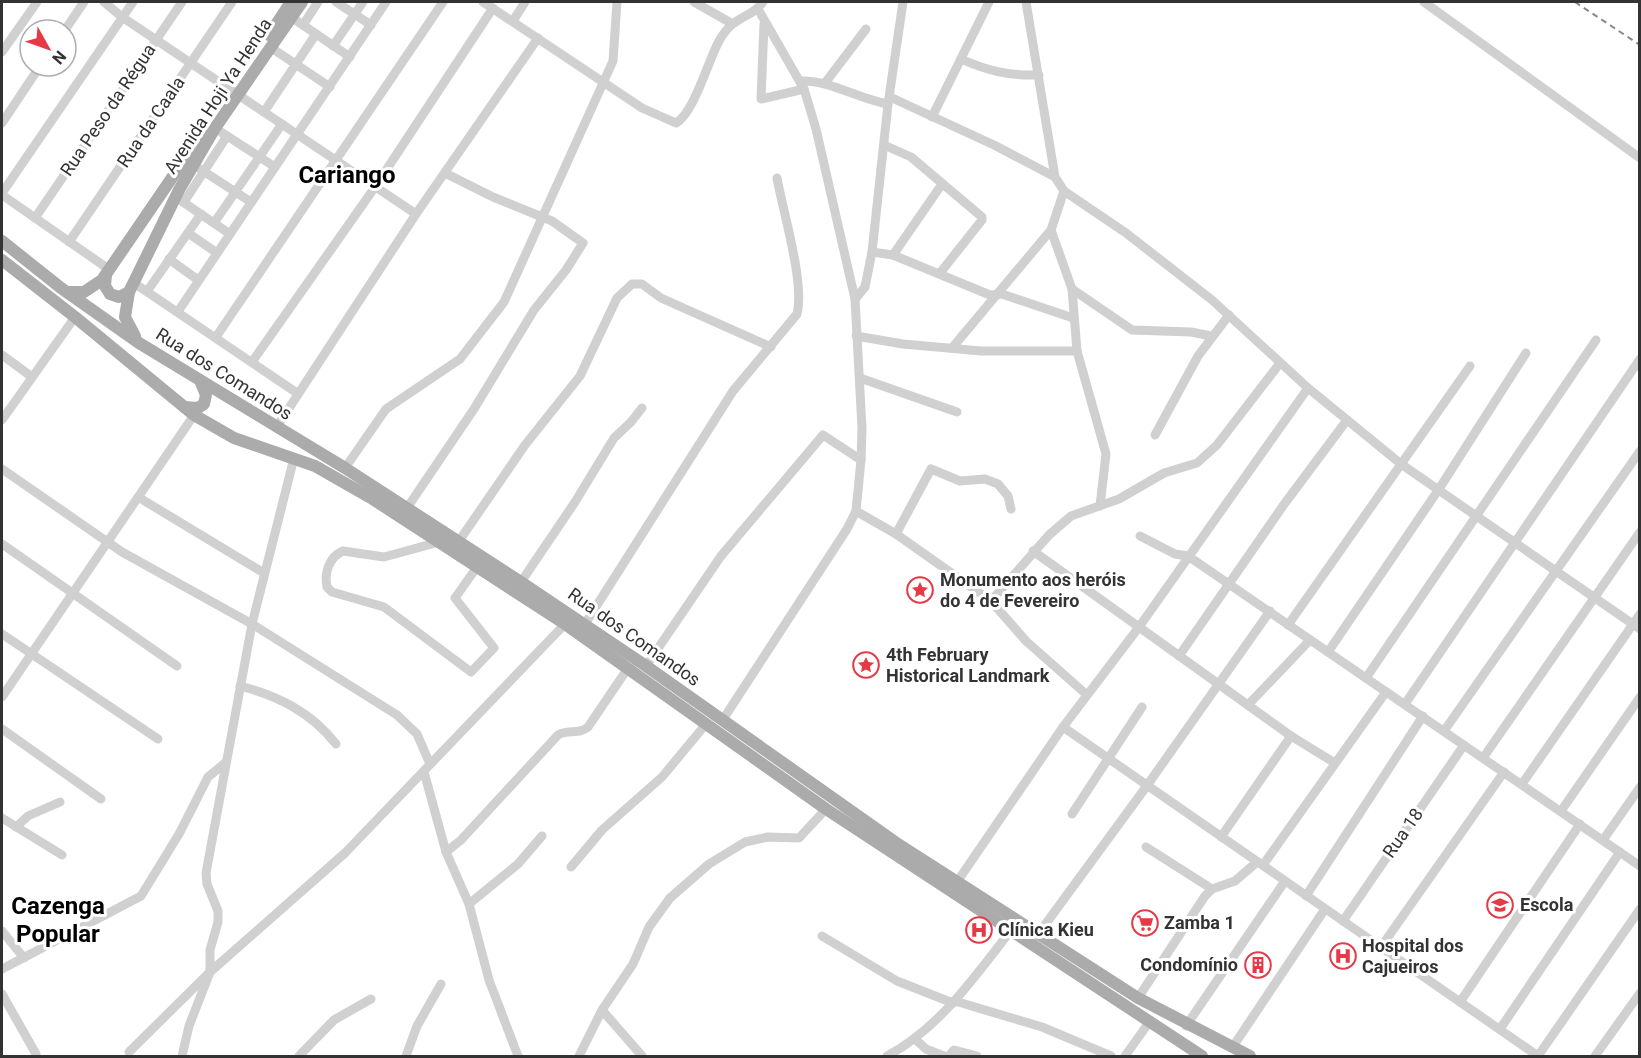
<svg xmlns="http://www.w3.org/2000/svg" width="1641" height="1058" font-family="Roboto,sans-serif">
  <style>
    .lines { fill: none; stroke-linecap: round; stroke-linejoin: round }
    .minor { stroke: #d0d0d0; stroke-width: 9 }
    .major { stroke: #ababab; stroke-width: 12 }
    .rail { stroke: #888; stroke-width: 2; stroke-dasharray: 6 4.5; stroke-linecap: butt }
    .labels { text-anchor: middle; stroke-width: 6; stroke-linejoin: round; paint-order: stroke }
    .street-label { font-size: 18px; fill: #333; stroke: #fff }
    .poi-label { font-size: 18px; font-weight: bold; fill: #333; stroke: #fff; text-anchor: start }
    .district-label { font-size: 24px; font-weight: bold; fill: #000; stroke: #fff }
  </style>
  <rect width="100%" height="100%" fill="#fff"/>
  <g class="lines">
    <!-- minor -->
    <g class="minor">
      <polyline points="104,2 122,17 416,214"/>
      <polyline points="336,2 371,25"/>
      <path d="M483,2l159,106 34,15c18,-10 32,-62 43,-82 15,-27 32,-22 44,-39"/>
      <polyline points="694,2 731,23"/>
      <polyline points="1026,2 1055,177 1064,191 1126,233 1212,300 1308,388 1401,464 1640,629"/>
      <polyline points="1424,2 1640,158"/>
      <polyline points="291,17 350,57"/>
      <polyline points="513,21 525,2"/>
      <polyline points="764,24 761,99 804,89"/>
      <polyline points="303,25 318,2"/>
      <polyline points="65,30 84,2"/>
      <polyline points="333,46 363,2"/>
      <polyline points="270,47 330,87"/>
      <polyline points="2,52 37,2"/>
      <path d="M961,59c27,12 48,17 78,16"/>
      <path d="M801,81c29,-1 57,18 87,23"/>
      <polyline points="825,83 866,29"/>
      <polyline points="890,97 994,145 1055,177"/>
      <polyline points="264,112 316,34"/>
      <polyline points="932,117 989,2"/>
      <polyline points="2,123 40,66"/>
      <polyline points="221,132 275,167"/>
      <polyline points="884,145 911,157 982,217 982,220 940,273"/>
      <polyline points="200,169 251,202"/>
      <polyline points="2,193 133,2"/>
      <polyline points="2,195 110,270"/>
      <polyline points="180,200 230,234"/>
      <polyline points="184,202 227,136"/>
      <polyline points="35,218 182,2"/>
      <polyline points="214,223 282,124"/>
      <polyline points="1051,230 1072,289 1077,351 1106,454 1100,506"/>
      <polyline points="188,233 217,253"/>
      <polyline points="69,242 232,2"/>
      <polyline points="872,252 893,255 990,295 1002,294 1073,318"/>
      <polyline points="893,255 942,184"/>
      <polyline points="169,259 198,280"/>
      <polyline points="134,283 297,393"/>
      <polyline points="1072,289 1132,330 1191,332 1211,336"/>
      <polyline points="148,290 201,214"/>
      <polyline points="855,299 865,287 872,252 888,104 903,2"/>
      <polyline points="179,310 386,2"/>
      <polyline points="856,336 903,344 981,351 1077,351"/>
      <polyline points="216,337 443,2"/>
      <polyline points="952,348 1051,230 1064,191"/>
      <polyline points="2,355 32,377"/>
      <polyline points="252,362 375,187 493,8"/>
      <polyline points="860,378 957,412"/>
      <polyline points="2,420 75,317"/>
      <polyline points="276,428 416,214 538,38"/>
      <polyline points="1155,435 1198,356 1229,315"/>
      <polyline points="345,468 386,409 460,359 504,302 613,61 617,2"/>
      <polyline points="2,469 122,552 252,624 397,715 417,734 430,764"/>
      <polyline points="138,497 264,573"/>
      <polyline points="407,508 474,409 534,310 566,270 583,243 552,221 493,197 445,173"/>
      <polyline points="856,511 896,534 991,601 1026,641 1087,695"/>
      <polyline points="896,534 931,469 960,481 985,479 998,484 1008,496 1011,509"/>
      <polyline points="1140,536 1175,554 1188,556 1640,866"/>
      <polyline points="459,541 525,445 580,376 617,298 632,284 642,284 661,298 771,347"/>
      <path d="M439,542l-55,15 -41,-6c-14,6 -19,22 -16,36l5,5 52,15 87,65 23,-24 -39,-50 22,-31"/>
      <polyline points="2,544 177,666"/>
      <polyline points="1033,551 1291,736 1335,763"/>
      <polyline points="521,582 575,502 614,438 631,422 642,408"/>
      <polyline points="991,601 1049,535 1071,516 1119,499 1164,473 1197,463 1217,445 1280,363"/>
      <path d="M585,624l148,-233 64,-77c8,-31 -14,-102 -20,-136"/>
      <polyline points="1288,625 1470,366"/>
      <polyline points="2,634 158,739"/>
      <polyline points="1328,652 1439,489 1526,353"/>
      <polyline points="1179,656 1285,503 1347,420"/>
      <polyline points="646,666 721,556 823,435 861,460"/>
      <polyline points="1366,678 1596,340"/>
      <path d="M240,686c38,10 71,26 96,58"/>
      <polyline points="2,697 194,415"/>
      <polyline points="1405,704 1640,359"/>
      <polyline points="1248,705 1310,640"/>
      <polyline points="722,721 847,529 856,511 861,460 862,428 855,299 816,129 804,89 758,9"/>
      <polyline points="1063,727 1538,1056"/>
      <polyline points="2,729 101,799"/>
      <polyline points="1444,731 1640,451"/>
      <polyline points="1483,758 1640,532"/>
      <polyline points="424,772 446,852 469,904 489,980 518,1056"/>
      <polyline points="1522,784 1640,614"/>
      <polyline points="1561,811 1640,697"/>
      <polyline points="1072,814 1142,707"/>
      <polyline points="2,818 62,855"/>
      <polyline points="16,827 28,816 60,802"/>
      <polyline points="1221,837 1291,736"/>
      <polyline points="1603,840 1640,787"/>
      <polyline points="1146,847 1212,889"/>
      <path d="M446,852l15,-12 97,-105c10,-6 21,0 30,-8l40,-59"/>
      <polyline points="1263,865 1386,692"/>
      <polyline points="571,867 602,830 662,777 706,724"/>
      <polyline points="957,882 1063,727 1139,627 1308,388"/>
      <polyline points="1306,896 1423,716"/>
      <polyline points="469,904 518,864 542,836"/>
      <polyline points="1343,921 1464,745"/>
      <polyline points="2,931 24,958"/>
      <polyline points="1039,933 1146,787 1270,611"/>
      <polyline points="822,936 897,981 953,1003"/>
      <polyline points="1381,947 1504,772"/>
      <polyline points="2,969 141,896 179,834 208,777 225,763"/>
      <polyline points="2,994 36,1054"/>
      <polyline points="1138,998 1205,896 1212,889 1235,881 1257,862"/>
      <polyline points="955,1001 1042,1027 1111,1056"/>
      <polyline points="1460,1002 1580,824"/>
      <polyline points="602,1010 642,1056"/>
      <polyline points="1186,1026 1285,881"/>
      <polyline points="1500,1029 1620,852"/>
      <polyline points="915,1039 926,1049 944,1056"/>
      <polyline points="1232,1048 1325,909"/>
      <polyline points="129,1052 210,972 345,853 565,624"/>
      <polyline points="182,1056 189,1026 210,972 210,950 218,922 218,911 207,884 206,873 252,624 294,458"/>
      <polyline points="299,1056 334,1020 371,999"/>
      <polyline points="406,1056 417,1026 441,984"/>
      <polyline points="579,1056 602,1010 633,964 649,927 670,898 709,864 745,842 768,837 799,838 826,809"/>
      <path d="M887,1056c53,-28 88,-80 125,-127"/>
      <polyline points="949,1056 954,1050 977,1056"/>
      <polyline points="1125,1056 1150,1021"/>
      <polyline points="1538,1056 1640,909"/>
      <polyline points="1595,1056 1640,993"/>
    </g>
    <!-- major -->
    <g class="major">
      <polyline points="269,35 291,2"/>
      <polyline points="2,241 61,288 139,343 345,468 521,582 646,666 895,842 1138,998 1250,1056"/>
      <polyline points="2,260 75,317 194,415 234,438 315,466 371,498 565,624 826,809 1202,1056"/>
      <polyline points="106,275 105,286 110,294 119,297 129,292"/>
      <polyline points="67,292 84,292 102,280 204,131"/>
      <polyline points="135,336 125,317 129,292 179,190 215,128 302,2"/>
      <polyline points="184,407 198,408 204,404 206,395 201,383"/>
    </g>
    <!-- rail -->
    <polyline class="rail" points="1575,2 1640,45"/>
  </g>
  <!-- icons -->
  <defs>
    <g id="sight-ring" transform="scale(1.35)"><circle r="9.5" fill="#fff" stroke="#e63946" stroke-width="1.5"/><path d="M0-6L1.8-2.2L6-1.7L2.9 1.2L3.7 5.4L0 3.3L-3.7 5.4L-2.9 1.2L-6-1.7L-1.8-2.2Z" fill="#e63946"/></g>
    <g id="school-ring" transform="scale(1.35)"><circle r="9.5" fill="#fff" stroke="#e63946" stroke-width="1.5"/><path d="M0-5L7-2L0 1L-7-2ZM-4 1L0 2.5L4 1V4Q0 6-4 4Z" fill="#e63946"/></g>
    <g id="supermarket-ring" transform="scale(1.35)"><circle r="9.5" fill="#fff" stroke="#e63946" stroke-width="1.5"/><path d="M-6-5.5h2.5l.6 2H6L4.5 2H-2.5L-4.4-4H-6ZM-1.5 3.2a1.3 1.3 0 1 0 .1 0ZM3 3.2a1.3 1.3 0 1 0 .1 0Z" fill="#e63946"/></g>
    <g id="hospital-ring" transform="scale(1.35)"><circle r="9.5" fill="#fff" stroke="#e63946" stroke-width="1.5"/><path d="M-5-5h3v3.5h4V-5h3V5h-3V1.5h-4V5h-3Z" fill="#e63946"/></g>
    <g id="building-ring" transform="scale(1.35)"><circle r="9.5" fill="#fff" stroke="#e63946" stroke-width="1.5"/><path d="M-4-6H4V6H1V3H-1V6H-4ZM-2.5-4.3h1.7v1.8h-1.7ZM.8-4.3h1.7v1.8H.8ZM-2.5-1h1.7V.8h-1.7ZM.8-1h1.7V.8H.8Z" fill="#e63946"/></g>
  </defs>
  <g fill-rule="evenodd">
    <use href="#sight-ring" x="920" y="590"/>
    <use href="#sight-ring" x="866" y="665"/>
    <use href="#school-ring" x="1500" y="905"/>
    <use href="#supermarket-ring" x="1145" y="923"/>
    <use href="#hospital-ring" x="979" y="930"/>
    <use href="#hospital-ring" x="1343" y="956"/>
    <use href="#building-ring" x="1258" y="965"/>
  </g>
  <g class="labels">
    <!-- street labels -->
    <g class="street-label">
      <text transform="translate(218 96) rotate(-57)" y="6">Avenida Hoji Ya Henda</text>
      <text transform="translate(108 110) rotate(-56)" y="6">Rua Peso da Régua</text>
      <text transform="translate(151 122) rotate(-56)" y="6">Rua da Caala</text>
      <text transform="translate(224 374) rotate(32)" y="6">Rua dos Comandos</text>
      <text transform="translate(634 637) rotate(35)" y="6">Rua dos Comandos</text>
      <text transform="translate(1403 833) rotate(-55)" y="6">Rua 18</text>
    </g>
    <!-- poi labels -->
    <g class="poi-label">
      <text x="940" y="586">Monumento aos heróis<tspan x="940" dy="21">do 4 de Fevereiro</tspan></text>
      <text x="886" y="661">4th February<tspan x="886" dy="21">Historical Landmark</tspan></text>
      <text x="1520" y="911">Escola</text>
      <text x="1164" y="929">Zamba 1</text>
      <text x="998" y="936">Clínica Kieu</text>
      <text x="1362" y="952">Hospital dos<tspan x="1362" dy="21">Cajueiros</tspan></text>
      <text x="1238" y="971" text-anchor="end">Condomínio</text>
    </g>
    <!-- district labels -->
    <g class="district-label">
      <text x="347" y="183">Cariango</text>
      <text x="58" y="914">Cazenga<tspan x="58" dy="28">Popular</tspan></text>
    </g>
  </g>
  <!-- border -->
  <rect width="1641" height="1058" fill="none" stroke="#333333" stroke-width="6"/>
  <!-- north arrow -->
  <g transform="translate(48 48) rotate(130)"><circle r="28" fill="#ffffff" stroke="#adadad" stroke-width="1.5"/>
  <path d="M0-4.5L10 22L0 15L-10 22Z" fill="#e63946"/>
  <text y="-9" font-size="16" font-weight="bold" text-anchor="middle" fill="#333333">N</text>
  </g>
</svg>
